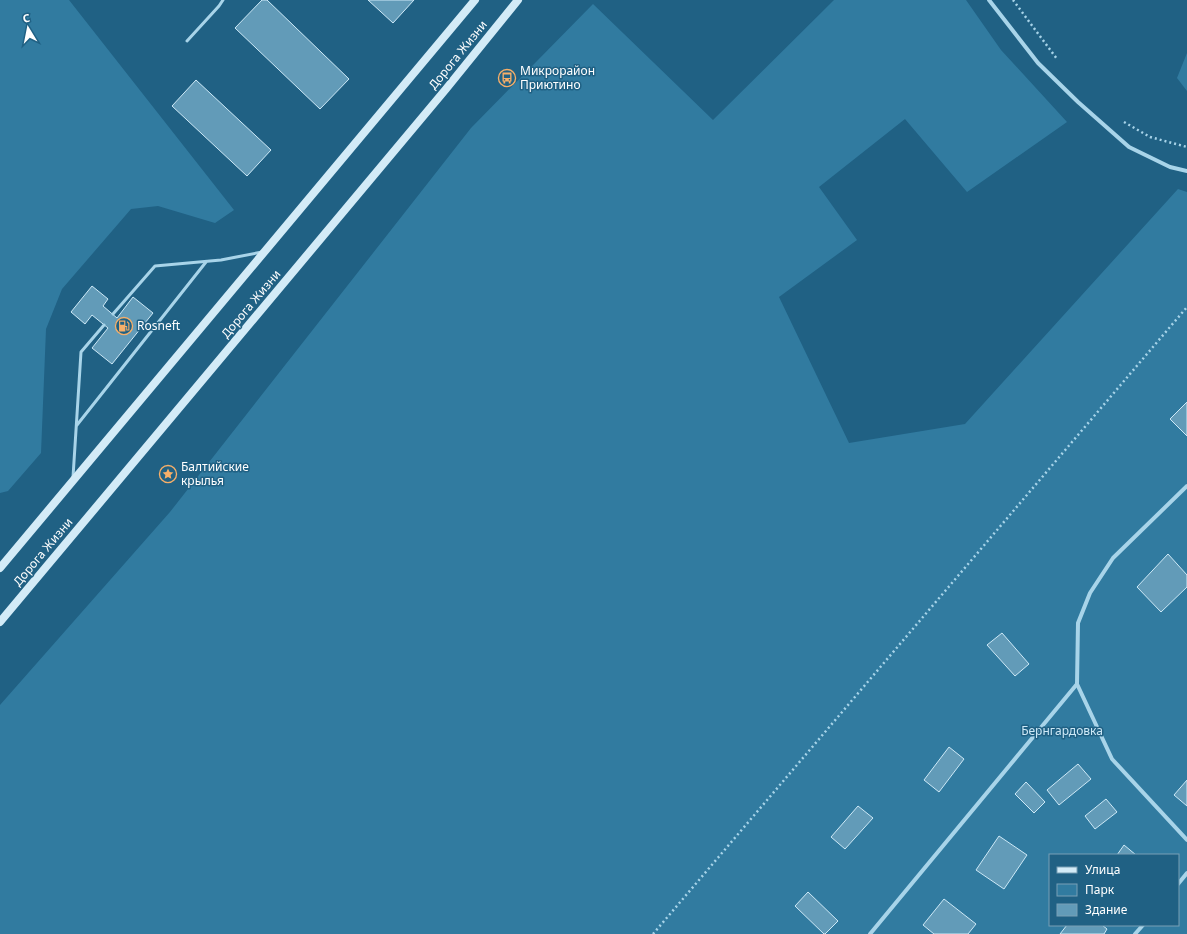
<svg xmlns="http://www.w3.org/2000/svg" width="1187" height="934" font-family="'Noto Sans',sans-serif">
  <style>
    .green { fill: #317ba0; fill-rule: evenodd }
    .building { fill: #629bb8; stroke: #cde9f7 }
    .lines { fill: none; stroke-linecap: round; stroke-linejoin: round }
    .path { stroke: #a8d4e9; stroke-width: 2.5; stroke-dasharray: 2 3; stroke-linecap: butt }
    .service { stroke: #a8d4e9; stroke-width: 3 }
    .minor { stroke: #a8d4e9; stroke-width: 4 }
    .secondary { stroke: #d3ebf7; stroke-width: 8 }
    .labels { text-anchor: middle; stroke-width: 3; stroke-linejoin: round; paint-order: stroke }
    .street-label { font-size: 12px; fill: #fff; stroke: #206184 }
    .poi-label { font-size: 12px; fill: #fff; stroke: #206184; text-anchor: start }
    .park-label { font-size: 12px; fill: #cde9f7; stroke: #206184 }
  </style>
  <rect width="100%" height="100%" fill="#206184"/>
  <!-- green -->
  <g class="green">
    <polygon points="0,0 69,0 234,210 215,223 158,206 131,209 62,289 46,329 41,453 8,491 0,493"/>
    <path d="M834,0h132l35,50 66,72 -100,70 -62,-73 -86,68 38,53 -78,57 70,146 116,-19 213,-235 9,3v742h-1187v-229l170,-193 301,-384 122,-124 120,116zM1050,855h128v70h-128z"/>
    <polygon points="1187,53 1187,91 1177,78"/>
  </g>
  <!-- building -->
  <g class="building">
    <polygon points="262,0 267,0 349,79 320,109 235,28"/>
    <polygon points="368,0 414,0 393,23"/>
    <polygon points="196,80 271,150 247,176 172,106"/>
    <polygon points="92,286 108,299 103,306 117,318 133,297 153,313 112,364 92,348 108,328 92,315 85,324 71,312"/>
    <polygon points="1187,402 1187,436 1170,419"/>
    <polygon points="1168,554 1187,575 1187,587 1161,612 1137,587"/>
    <polygon points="1002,633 1029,664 1015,676 987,645"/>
    <polygon points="949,747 964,759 939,792 924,780"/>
    <polygon points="1078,764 1091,779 1059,805 1047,790"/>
    <polygon points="1187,780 1187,806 1174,795"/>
    <polygon points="1026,782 1045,802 1034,813 1015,794"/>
    <polygon points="1106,799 1117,812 1095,829 1085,816"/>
    <polygon points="858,806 873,818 845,849 831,837"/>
    <polygon points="999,836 1027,855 1004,889 976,870"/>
    <polygon points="1124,845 1136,855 1117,855"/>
    <polygon points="808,892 838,921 825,934 824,934 795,906"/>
    <polygon points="944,899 976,924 968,934 934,934 923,925"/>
    <polygon points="1067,925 1102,925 1107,929 1104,934 1060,934"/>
  </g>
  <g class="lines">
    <!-- path -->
    <g class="path">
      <polyline points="1013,0 1057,59"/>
      <polyline points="1124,122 1150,137 1187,147"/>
      <polyline points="653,934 1187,307"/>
    </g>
    <!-- service -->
    <g class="service">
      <polyline points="187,41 219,6 223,0"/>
      <polyline points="113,314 155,266 221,260 262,252"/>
      <polyline points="77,425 206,262"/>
      <polyline points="73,477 81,352 104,325"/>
    </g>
    <!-- minor -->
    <g class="minor">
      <polyline points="989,0 1038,63 1078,102 1129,147 1170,167 1187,171"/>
      <polyline points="1077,684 1112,759 1187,840"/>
      <polyline points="1178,884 1187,873"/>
      <polyline points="870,934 1077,684 1078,623 1090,593 1113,558 1187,486"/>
      <polyline points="1135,934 1143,925"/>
    </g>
    <!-- secondary -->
    <g class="secondary">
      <polyline points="0,568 475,0"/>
      <polyline points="0,622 446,89 518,0"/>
    </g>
  </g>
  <!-- icons -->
  <defs>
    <g id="bus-ring" transform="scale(0.9)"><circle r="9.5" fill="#206184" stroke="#f6af69" stroke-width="1.5"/><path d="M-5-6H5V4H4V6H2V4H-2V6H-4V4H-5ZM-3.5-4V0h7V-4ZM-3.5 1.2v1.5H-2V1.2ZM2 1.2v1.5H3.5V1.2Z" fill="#f6af69"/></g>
    <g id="fuel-ring" transform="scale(0.9)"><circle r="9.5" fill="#206184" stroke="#f6af69" stroke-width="1.5"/><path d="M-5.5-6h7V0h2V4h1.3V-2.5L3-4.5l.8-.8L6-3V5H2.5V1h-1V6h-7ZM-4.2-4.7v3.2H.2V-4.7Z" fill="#f6af69"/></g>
    <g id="sight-ring" transform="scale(0.9)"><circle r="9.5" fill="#206184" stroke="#f6af69" stroke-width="1.5"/><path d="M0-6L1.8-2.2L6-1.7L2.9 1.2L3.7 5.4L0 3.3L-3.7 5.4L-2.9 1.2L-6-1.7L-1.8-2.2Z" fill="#f6af69"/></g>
  </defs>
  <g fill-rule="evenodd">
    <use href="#bus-ring" x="507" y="78"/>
    <use href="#fuel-ring" x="124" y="326"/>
    <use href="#sight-ring" x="168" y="474"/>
  </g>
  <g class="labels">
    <!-- street labels -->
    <g class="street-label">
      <text transform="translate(458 55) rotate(-51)" y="4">Дорога Жизни</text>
      <text transform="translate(251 304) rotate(-50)" y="4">Дорога Жизни</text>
      <text transform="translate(43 552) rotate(-50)" y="4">Дорога Жизни</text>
    </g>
    <!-- poi labels -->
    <g class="poi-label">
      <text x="520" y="75">Микрорайон<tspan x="520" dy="14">Приютино</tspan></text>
      <text x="137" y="330">Rosneft</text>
      <text x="181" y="471">Балтийские<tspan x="181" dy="14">крылья</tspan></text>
    </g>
    <!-- park labels -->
    <g class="park-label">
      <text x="1062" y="735">Бернгардовка</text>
    </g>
  </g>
  <!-- legend -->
  <rect x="1049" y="854" width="130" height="72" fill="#206184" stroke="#79a0b5"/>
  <rect x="1057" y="867" width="20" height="6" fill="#d3ebf7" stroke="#79a0b5"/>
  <text x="1085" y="874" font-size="12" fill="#ffffff">Улица</text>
  <rect x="1057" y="884" width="20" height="12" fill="#317ba0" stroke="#79a0b5"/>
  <text x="1085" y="894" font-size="12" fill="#ffffff">Парк</text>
  <rect x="1057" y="904" width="20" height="12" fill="#629bb8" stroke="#79a0b5"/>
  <text x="1085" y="914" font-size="12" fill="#ffffff">Здание</text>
  <!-- north arrow -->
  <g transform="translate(28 28) rotate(350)" stroke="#206184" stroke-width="3" paint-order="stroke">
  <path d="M0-3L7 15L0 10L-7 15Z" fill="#ffffff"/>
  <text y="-6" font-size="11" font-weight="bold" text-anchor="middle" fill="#ffffff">С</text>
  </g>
</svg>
